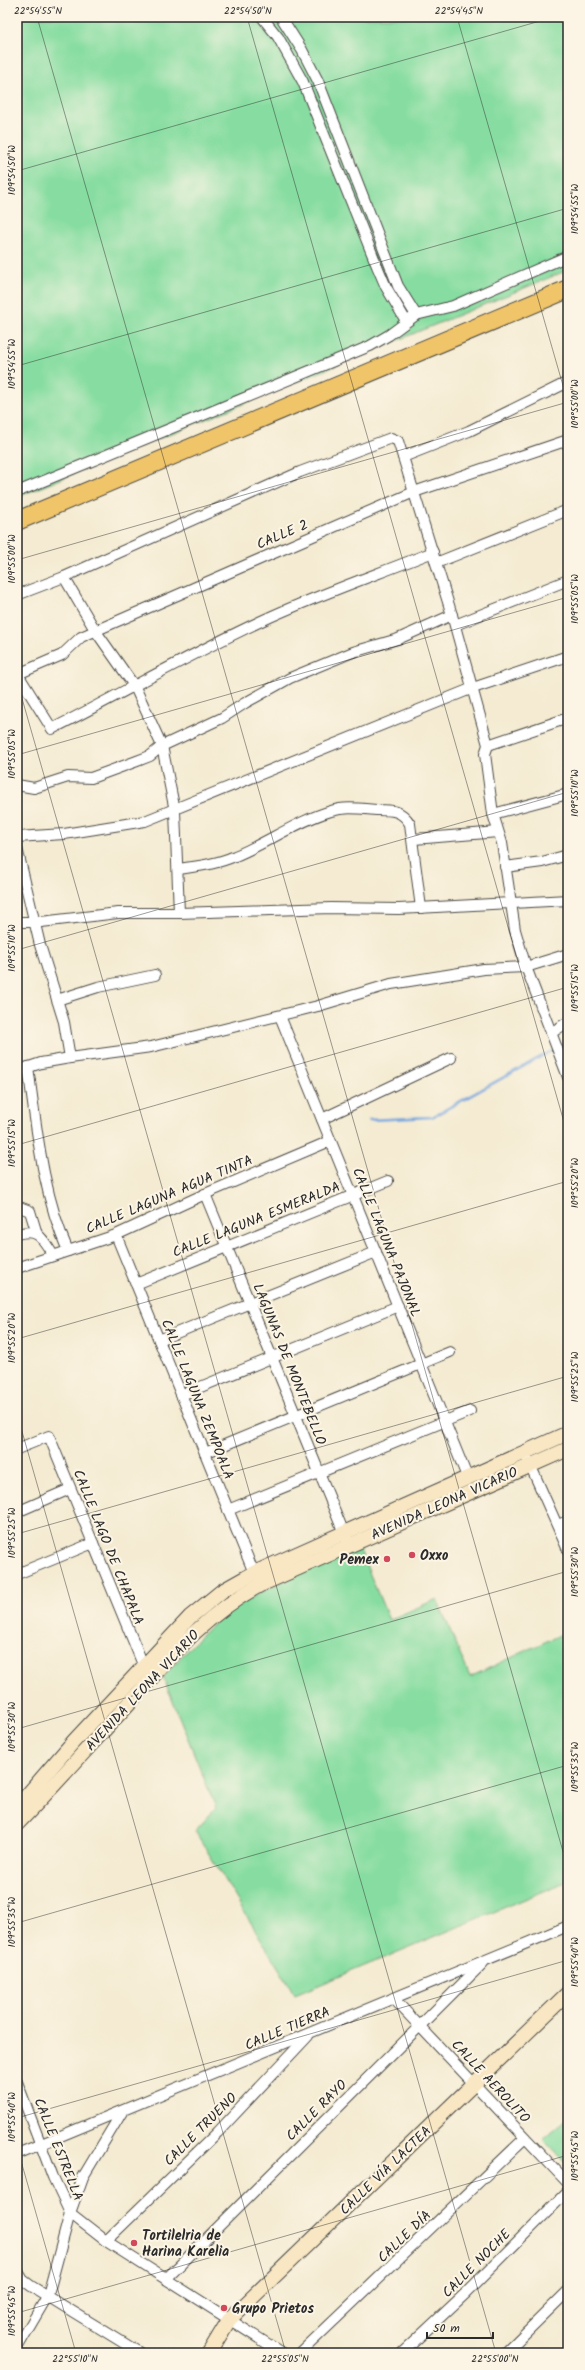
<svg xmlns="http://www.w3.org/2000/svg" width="585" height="2370" font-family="Kalam,sans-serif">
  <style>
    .green { fill: #87dda1; stroke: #598466 }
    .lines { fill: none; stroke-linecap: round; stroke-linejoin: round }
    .stream { stroke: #73a5de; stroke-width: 2.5 }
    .street-casing { stroke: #494844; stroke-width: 12 }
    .secondary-casing { stroke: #494844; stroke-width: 16 }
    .highway-casing { stroke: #494844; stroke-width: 20 }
    .street { stroke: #fff; stroke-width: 10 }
    .secondary { stroke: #f9e7c3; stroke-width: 14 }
    .highway { stroke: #f0c469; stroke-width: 18 }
    .ticks { fill: none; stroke: #2b2b2b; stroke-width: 1; stroke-opacity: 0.45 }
    .poi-dot { fill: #d1495b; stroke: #fcf5e5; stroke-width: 1.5 }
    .labels { text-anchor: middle; stroke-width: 4; stroke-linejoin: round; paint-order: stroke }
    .street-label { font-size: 14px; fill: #2b2b2b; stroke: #fcf5e5 }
    .poi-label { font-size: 14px; font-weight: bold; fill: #2b2b2b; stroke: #fcf5e5; text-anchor: start }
    .neatline { fill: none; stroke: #2b2b2b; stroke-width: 1.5 }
    .ticks-label { font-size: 10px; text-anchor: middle; fill: #2b2b2b }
  </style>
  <rect width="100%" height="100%" fill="#fcf5e5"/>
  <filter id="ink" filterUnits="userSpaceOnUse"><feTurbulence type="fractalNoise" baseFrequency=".025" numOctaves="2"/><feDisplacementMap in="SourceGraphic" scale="8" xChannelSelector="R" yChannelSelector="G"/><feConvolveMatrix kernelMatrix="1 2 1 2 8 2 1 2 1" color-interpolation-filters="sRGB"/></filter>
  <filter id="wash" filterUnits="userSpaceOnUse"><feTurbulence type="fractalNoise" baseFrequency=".012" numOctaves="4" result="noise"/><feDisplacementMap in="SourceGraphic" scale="16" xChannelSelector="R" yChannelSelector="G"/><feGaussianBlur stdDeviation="0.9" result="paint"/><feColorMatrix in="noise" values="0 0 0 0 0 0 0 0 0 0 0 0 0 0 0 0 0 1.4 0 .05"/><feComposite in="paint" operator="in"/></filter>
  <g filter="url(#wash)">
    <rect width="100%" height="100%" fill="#f4ebd2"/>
    <!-- green -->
    <g class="green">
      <polygon points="17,17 568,17 568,270 17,497"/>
      <path d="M359,1548l30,72 48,-21 33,78 94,-44 4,8v240l-273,114 -100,-164 21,-23 -53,-131c18,-20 35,-40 55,-57 42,-32 93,-52 141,-72z"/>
      <polygon points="568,2118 568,2166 543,2139"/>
    </g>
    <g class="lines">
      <!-- stream -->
      <g class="stream">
        <polyline points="559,1046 568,1041"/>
        <polyline points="369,1120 432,1117 555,1049"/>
      </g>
    </g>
  </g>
  <g filter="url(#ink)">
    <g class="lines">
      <!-- street casing -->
      <g class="street-casing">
        <g id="street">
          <polyline points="262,17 278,37 303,82 377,266 386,287 406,321"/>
          <polyline points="281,17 302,50 318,81 398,286 416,315"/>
          <polyline points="403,457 469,431 568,382"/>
          <polyline points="17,492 370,346 389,335 416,315 453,306 568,256"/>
          <polyline points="436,563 568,510"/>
          <polyline points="64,577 95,630 135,687 162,746 175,811 179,913"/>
          <polyline points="17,595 64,577 300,472 391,438 398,441 452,615 488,745 485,754 493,814 502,843 515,930 526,967 568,1077"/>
          <polyline points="455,625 568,580"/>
          <path d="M17,673l35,56c73,-37 143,-78 218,-112 53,-24 108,-43 163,-65"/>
          <polyline points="18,674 62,655 81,637 414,492 568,440"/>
          <polyline points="488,745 568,718"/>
          <polyline points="17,785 34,788 68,777 91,778 137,761 150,756 162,746 222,718 245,703 290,678 353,652 398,639 452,615"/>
          <polyline points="493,814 568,794"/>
          <polyline points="17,837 64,834 145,821 473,688 568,656"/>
          <polyline points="414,839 498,832"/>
          <polyline points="17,848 40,945 64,1022 70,1058"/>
          <polyline points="505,867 542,862 568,855"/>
          <path d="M179,869c19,-3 38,-5 56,-13 32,-13 62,-35 96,-45 15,-5 31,-2 46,-1 15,0 25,0 33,14l11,84"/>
          <polyline points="17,922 41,922 118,913 179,913 331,908 399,909 568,900"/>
          <polyline points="57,1000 98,987 155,975"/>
          <polyline points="280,1016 468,1479"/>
          <polyline points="551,1033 568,1022"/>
          <path d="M28,1067c9,63 14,125 40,184"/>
          <polyline points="17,1071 41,1063 70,1058 151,1047 318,1006 391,984 484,969 526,967 568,954"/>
          <polyline points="322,1119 451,1058"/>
          <polyline points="205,1194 346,1538"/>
          <polyline points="17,1206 30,1211 37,1234"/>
          <path d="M17,1234c22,-6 25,4 36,21"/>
          <polyline points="116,1235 254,1573"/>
          <polyline points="17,1268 116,1235 205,1194 330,1141"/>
          <polyline points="136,1284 388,1181"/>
          <polyline points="159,1340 376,1252"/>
          <polyline points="181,1395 398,1306"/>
          <polyline points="17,1449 49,1436 144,1667"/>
          <polyline points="205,1453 450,1352"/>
          <polyline points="528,1460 568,1550"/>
          <polyline points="228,1510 470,1411"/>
          <polyline points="17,1512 70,1489"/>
          <polyline points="558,1525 568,1521"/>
          <polyline points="17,1574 93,1543"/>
          <polyline points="393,1998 568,2183"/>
          <polyline points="17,2082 53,2177 70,2213 106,2241 282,2353"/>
          <polyline points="17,2154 568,1926"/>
          <polyline points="106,2241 218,2132 308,2036"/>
          <polyline points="17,2270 23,2280 31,2286 140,2353"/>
          <polyline points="166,2279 483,1963"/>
          <polyline points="17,2348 48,2295 70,2213 83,2177 122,2112"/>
          <polyline points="300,2353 525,2138"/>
          <polyline points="402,2353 466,2293 568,2191"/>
          <polyline points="505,2353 568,2291"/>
        </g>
      </g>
      <!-- secondary casing -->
      <g class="secondary-casing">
        <g id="secondary">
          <polyline points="17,1807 74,1741 190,1617 222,1591 254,1573 568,1433"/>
          <path d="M17,1824c38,-39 74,-80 111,-120 43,-48 75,-88 132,-119l308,-136"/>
          <polyline points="209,2353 229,2320 568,1993"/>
        </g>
      </g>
      <!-- highway casing -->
      <g class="highway-casing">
        <polyline id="highway" points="17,521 568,289"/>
      </g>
      <!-- street -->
      <use href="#street" class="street"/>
      <!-- secondary -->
      <use href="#secondary" class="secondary"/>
      <!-- highway -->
      <use href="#highway" class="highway"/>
    </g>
  </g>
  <!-- ticks -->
  <path class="ticks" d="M37,17l531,1852M247,17l321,1119M457,17l111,386M17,171l537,-154M17,366l551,-158M17,560l551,-158M17,681l479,1672M17,755l551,-158M17,950l551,-158M17,1145l551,-158M17,1339l551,-158M17,1414l269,939M17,1534l551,-158M17,1729l551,-158M17,1923l551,-158M17,2118l551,-158M17,2147l59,206M17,2313l551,-158M556,2353l12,-3"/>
  <!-- markers -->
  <g class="poi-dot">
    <circle cx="412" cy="1555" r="4"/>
    <circle cx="387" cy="1559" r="4"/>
    <circle cx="134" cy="2243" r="4"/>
    <circle cx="224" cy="2308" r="4"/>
  </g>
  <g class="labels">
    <!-- street labels -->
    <g class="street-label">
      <text transform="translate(282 534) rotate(-23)" y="5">CALLE 2</text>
      <text transform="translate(169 1194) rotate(-23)" y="5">CALLE LAGUNA AGUA TINTA</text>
      <text transform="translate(256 1219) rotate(-22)" y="5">CALLE LAGUNA ESMERALDA</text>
      <text transform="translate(387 1242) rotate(68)" y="5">CALLE LAGUNA PAJONAL</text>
      <text transform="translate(290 1364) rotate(68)" y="5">LAGUNAS DE MONTEBELLO</text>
      <text transform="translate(198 1399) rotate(68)" y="5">CALLE LAGUNA ZEMPOALA</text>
      <text transform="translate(444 1503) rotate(-24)" y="5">AVENIDA LEONA VICARIO</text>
      <text transform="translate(109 1547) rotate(68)" y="5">CALLE LAGO DE CHAPALA</text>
      <text transform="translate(142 1690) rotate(-47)" y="5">AVENIDA LEONA VICARIO</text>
      <text transform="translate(287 2028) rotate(-23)" y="5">CALLE TIERRA</text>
      <text transform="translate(491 2081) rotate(47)" y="5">CALLE AEROLITO</text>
      <text transform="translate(316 2110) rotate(-45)" y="5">CALLE RAYO</text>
      <text transform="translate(200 2129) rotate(-45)" y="5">CALLE TRUENO</text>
      <text transform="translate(59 2149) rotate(68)" y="5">CALLE ESTRELLA</text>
      <text transform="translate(385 2170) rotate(-44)" y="5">CALLE VÍA LACTEA</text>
      <text transform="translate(404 2236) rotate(-44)" y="5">CALLE DÍA</text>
      <text transform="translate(476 2263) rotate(-45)" y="5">CALLE NOCHE</text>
    </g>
    <!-- poi labels -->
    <g class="poi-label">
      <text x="420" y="1560">Oxxo</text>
      <text x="379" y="1564" text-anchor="end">Pemex</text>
      <text x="142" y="2240">Tortilelria de<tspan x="142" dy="16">Harina Karelia</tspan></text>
      <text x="232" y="2313">Grupo Prietos</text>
    </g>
  </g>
  <!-- margin -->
  <rect width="585" height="2370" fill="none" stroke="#fcf5e5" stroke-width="44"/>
  <!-- scale -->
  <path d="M427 2332v6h66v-6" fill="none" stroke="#2b2b2b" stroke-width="2"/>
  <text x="433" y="2332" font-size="12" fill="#2b2b2b" stroke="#fcf5e5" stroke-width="3" paint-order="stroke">50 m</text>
  <rect x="22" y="22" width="541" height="2326" class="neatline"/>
  <g class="ticks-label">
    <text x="38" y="14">22°54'55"N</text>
    <text x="248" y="14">22°54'50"N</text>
    <text x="459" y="14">22°54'45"N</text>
    <text transform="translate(11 170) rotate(-90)" y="4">109°54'50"W</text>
    <text transform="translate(574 209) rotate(-90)" y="4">109°54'55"W</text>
    <text transform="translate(11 364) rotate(-90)" y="4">109°54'55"W</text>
    <text transform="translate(574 404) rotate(-90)" y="4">109°55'00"W</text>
    <text transform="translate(11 559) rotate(-90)" y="4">109°55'00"W</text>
    <text transform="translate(574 599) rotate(-90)" y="4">109°55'05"W</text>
    <text transform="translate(11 754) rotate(-90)" y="4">109°55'05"W</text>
    <text transform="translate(574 793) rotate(-90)" y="4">109°55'10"W</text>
    <text transform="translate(11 948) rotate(-90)" y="4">109°55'10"W</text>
    <text transform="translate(574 988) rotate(-90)" y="4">109°55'15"W</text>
    <text transform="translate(11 1143) rotate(-90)" y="4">109°55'15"W</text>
    <text transform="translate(574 1183) rotate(-90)" y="4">109°55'20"W</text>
    <text transform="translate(11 1338) rotate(-90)" y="4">109°55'20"W</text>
    <text transform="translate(574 1377) rotate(-90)" y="4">109°55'25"W</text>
    <text transform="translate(11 1533) rotate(-90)" y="4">109°55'25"W</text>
    <text transform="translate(574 1572) rotate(-90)" y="4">109°55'30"W</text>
    <text transform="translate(11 1727) rotate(-90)" y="4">109°55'30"W</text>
    <text transform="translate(574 1767) rotate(-90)" y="4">109°55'35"W</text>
    <text transform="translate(11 1922) rotate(-90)" y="4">109°55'35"W</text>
    <text transform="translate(574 1962) rotate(-90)" y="4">109°55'40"W</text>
    <text transform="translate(11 2117) rotate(-90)" y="4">109°55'40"W</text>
    <text transform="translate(574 2156) rotate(-90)" y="4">109°55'45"W</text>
    <text transform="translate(11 2311) rotate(-90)" y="4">109°55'45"W</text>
    <text x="75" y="2362">22°55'10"N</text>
    <text x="285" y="2362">22°55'05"N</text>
    <text x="495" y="2362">22°55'00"N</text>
  </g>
</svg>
